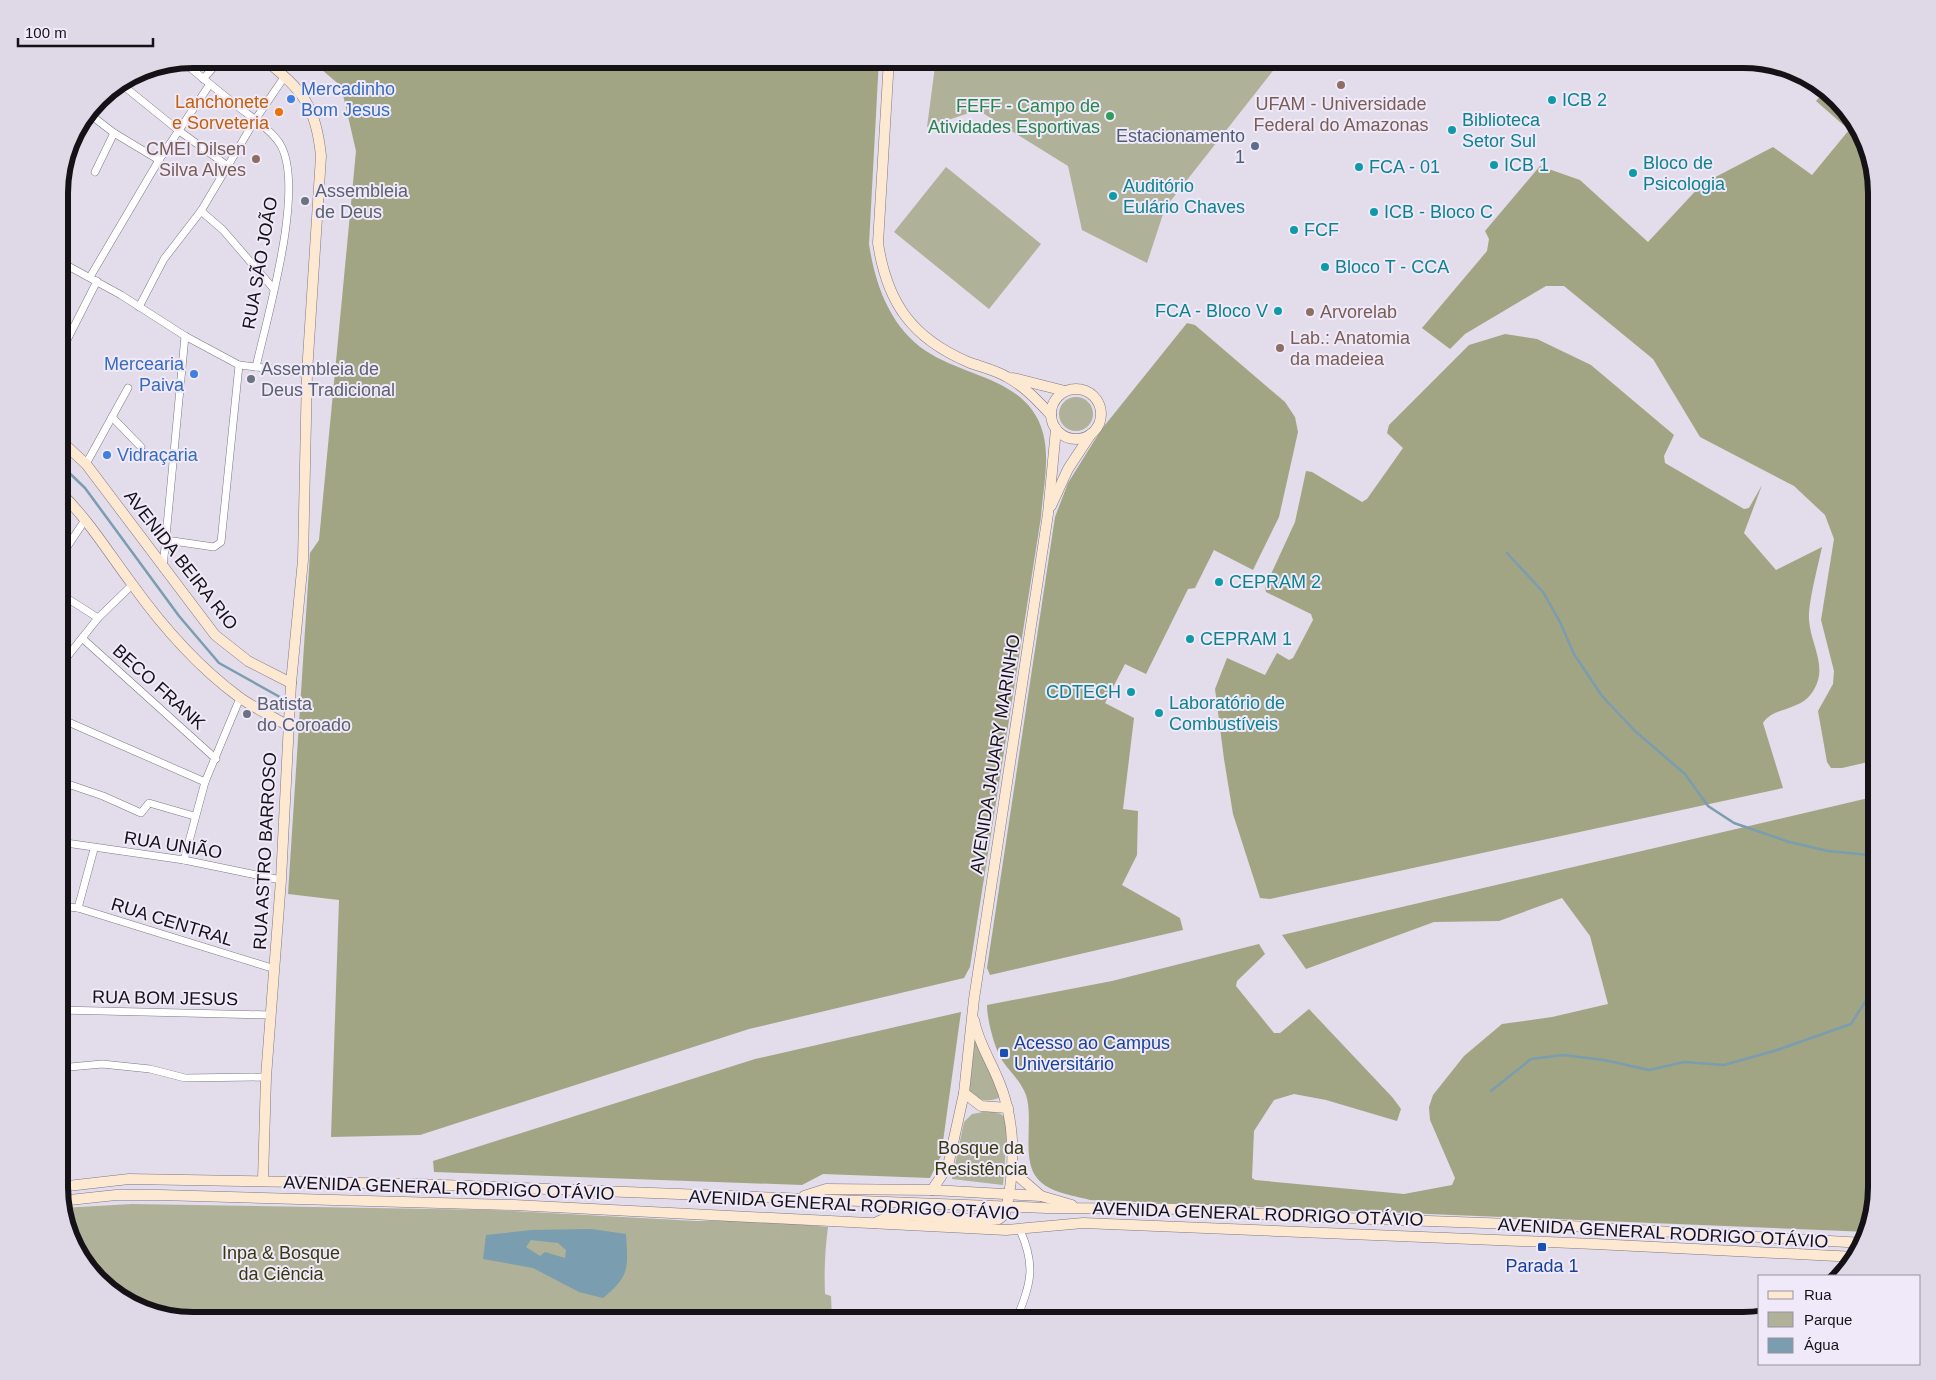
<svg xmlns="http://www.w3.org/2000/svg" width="1936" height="1380" font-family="Helvetica,sans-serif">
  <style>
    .green { fill: #afb198 }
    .forest { fill: #a2a583 }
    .water { fill: #7a9db0; fill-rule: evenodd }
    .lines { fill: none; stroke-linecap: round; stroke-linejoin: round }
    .stream { stroke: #7a9db0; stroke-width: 2.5 }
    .street-casing { stroke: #7d7885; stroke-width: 8 }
    .secondary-casing { stroke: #7d7885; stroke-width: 11 }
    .street { stroke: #fff; stroke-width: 7 }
    .secondary { stroke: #fde8d2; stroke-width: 10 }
    .education-dot { fill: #8d6e63; stroke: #f0e9f9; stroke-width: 2 }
    .shop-dot { fill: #3f7fe0; stroke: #f0e9f9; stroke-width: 2 }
    .culture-dot { fill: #0f9aa8; stroke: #f0e9f9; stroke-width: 2 }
    .food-dot { fill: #e8710a; stroke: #f0e9f9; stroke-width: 2 }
    .leisure-dot { fill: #2e9e5b; stroke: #f0e9f9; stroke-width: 2 }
    .service-dot { fill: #5c6f8a; stroke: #f0e9f9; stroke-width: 2 }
    .worship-dot { fill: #6b7280; stroke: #f0e9f9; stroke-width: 2 }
    .transit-dot { fill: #1a4fb4; stroke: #f0e9f9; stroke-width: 2 }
    .labels { text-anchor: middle; stroke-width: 4; stroke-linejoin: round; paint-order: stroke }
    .shop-label { font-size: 18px; fill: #366cbe; stroke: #f0e9f9; text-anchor: start }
    .culture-label { font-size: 18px; fill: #0d838f; stroke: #f0e9f9; text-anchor: start }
    .food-label { font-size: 18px; fill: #c56008; stroke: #f0e9f9; text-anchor: end }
    .education-label { font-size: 18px; fill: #785e54; stroke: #f0e9f9; text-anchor: start }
    .leisure-label { font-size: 18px; fill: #27864d; stroke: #f0e9f9; text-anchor: end }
    .service-label { font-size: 18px; fill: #4e5e75; stroke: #f0e9f9; text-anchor: end }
    .worship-label { font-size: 18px; fill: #5b616d; stroke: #f0e9f9; text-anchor: start }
    .street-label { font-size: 18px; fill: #141217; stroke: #f0e9f9 }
    .transit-label { font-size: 18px; fill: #164399; stroke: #f0e9f9; text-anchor: start }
    .park-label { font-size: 18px; fill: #36380d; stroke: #f0e9f9 }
    .rim { fill: none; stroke: #141217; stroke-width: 6 }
  </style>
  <rect width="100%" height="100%" fill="#e3dceb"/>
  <!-- green -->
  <g class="green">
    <polygon points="936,59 1274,59 1279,63 1165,208 1147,263 1082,230 1068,166 978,110 927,127"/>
    <polygon points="946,167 1041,244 989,309 894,232"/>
    <circle cx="1076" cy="414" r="17"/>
    <path d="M974,1039h3l23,53 -1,6c-14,5 -25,2 -33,-10z"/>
    <polygon points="989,1111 1001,1114 1008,1121 1003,1185 952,1179 964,1122 972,1114"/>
    <path d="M132,1204l360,6 204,11 57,-1 75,7c-3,23 -4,44 -3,67l6,2 1,25h-640l-43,-7 -38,-20 -38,-47 -11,-39z"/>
  </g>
  <!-- forest -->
  <g class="forest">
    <path d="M309,59h570l-10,185c6,40 21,83 57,107 40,27 102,27 117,82 7,26 0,57 -2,84l-71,450 -6,11 -215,51 -329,106 -89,2 8,-237 -51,-6 22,-341 9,-13 37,-389 -15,-65z"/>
    <polygon points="1827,88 1863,133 1877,192 1877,760 1842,768 1831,768 1827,762 1818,711 1833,684 1834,671 1821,620 1834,539 1825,515 1794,486 1700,437 1653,359 1564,286 1546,286 1465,334 1450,349 1422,328 1487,251 1489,239 1485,231 1540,166 1580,180 1648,242 1702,184 1773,147 1812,175 1849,130 1816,101"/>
    <polygon points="1187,323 1195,325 1285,402 1295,417 1298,432 1279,517 1253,570 1214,550 1195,588 1188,589 1146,674 1125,664 1105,703 1134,718 1123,809 1138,811 1137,855 1122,885 1180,918 1183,930 990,975 987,968 1055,517 1068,483 1101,430"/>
    <path d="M1505,334l32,5 54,26 83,70 -10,21 1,7 79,46 5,-1 13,-23 -18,48 32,37 46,-23c-4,19 -14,56 -13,73 2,27 21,48 2,74 -12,17 -38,13 -48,29l20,65 -513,111 -10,-1 -27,-84 -9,-55 -9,-70 12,-31 38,17 12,-22 12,7 4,-2 20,-38 -2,-6 -45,-22 -1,-5 30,-65 11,-51 6,1 50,30 5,-3 36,-51 -16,-15 2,-8 80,-80z"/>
    <path d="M1877,796v392l-8,44 -779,-32c-18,-5 -41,-7 -53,-22 -16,-20 -3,-59 -11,-83 -5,-13 -14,-21 -22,-32 -9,-12 -17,-43 -17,-58l125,-24 147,-37 6,10 -28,27 -1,5 38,47h6l29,-24 84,89 8,11 -4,12 -71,-21 -32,-6 -20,6 -20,31 -2,47 3,2 149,14 48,-9 3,-7 -25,-58 -1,-13 4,-12 31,-39 38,-32 50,-7 56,-13 -18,-68 -28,-38 -63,23 -65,1 -128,47 -24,-34z"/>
    <polygon points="961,1012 941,1156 930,1178 823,1174 802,1185 434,1172 433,1161 755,1059"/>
  </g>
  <!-- water -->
  <path class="water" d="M591,1229l35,5c2,34 4,42 -23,64l-24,-6 -46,-24 -50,-9 3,-24 46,-5zM531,1240l27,3 8,7 -1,8 -20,-6 -5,4 -14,-9z"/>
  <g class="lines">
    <!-- stream -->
    <g class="stream">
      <polyline points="59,463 85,488 179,616 219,663 287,701"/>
      <polyline points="1507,553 1543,592 1560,622 1574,654 1602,696 1635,731 1685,774 1708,806 1734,823 1789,842 1828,851 1869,855 1877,859"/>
      <polyline points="1491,1091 1531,1059 1563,1055 1604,1060 1649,1070 1684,1062 1724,1065 1774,1051 1851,1024 1877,983"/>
    </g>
    <!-- street casing -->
    <g class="street-casing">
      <g id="street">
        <path d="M182,61c19,16 39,32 59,48 13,10 30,21 39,35 26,43 -13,173 -24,223"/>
        <polyline points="203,79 221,59"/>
        <polyline points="120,83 178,130 229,167"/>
        <polyline points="88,113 114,133 159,160"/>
        <polyline points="95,172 114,133"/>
        <polyline points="201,211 223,230 273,288"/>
        <polyline points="59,261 121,295 185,336 239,365 307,373"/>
        <polyline points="90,277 159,160 210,84"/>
        <polyline points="139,307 164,259 201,211 255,120 285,76"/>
        <polyline points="59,356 97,281"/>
        <polyline points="112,417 141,447"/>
        <polyline points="86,464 128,388"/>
        <polyline points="166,540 214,547 221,542 239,365"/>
        <polyline points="59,559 85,520"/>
        <polyline points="163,568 185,336"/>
        <polyline points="59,593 98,618"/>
        <polyline points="82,638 216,759"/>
        <polyline points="59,667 98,618 132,585"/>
        <polyline points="59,718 205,782"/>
        <polyline points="59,781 103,796 141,813 149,803 194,816"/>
        <polyline points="59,842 184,860 281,880"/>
        <polyline points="184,860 205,782 240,698"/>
        <polyline points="59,906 78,908 275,969"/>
        <polyline points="78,908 94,849"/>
        <polyline points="59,1010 270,1015"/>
        <polyline points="59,1068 102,1064 150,1069 185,1078 266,1077"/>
        <polyline points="59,1108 59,1150"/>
        <polyline points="1565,1319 1579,1321"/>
        <path d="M1016,1321c14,-37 21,-53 4,-91"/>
      </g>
    </g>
    <!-- secondary casing -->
    <g class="secondary-casing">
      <g id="secondary">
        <path d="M889,59l-11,184c9,60 34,95 90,119 13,5 27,8 39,15 17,9 31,24 44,38"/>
        <polyline points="1013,378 1065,391"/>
        <circle cx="1076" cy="414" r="25"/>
        <polyline points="59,439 86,464 215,635 248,661 291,683"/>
        <path d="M59,491c29,28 49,61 73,93 30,42 65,82 107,113 15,11 33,19 49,29"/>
        <polyline points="1051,506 1068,469 1091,434"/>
        <polyline points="964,1093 981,1106 1008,1108"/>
        <polyline points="1011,1170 1041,1196"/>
        <path d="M263,1180l3,-103 15,-197 10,-197 12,-123 4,-187 14,-217c-5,-51 -19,-66 -57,-97"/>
        <polyline points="59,1187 129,1179 416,1184 1046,1208 1195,1209 1290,1216 1570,1226 1864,1243"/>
        <polyline points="932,1190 948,1166 964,1093 974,999 1048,514 1056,429"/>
        <polyline points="804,1196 826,1189 932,1190 1041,1196 1072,1205"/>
        <polyline points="60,1201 116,1195 160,1195 514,1205 1006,1230 1083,1223 1595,1244 1856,1257"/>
        <path d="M875,1223l17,-8h9l88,5 10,-1 6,-5c11,-45 11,-95 -8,-137 -8,-19 -19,-36 -23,-57"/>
      </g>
    </g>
    <!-- street -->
    <use href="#street" class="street"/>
    <!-- secondary -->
    <use href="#secondary" class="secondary"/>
  </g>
  <!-- markers -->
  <g class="education-dot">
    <circle cx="1341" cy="85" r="5"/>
    <circle cx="256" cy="159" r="5"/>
    <circle cx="1310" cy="312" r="5"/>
    <circle cx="1280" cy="348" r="5"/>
  </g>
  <g class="shop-dot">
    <circle cx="291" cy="99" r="5"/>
    <circle cx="194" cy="374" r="5"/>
    <circle cx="107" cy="455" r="5"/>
  </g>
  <g class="culture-dot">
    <circle cx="1552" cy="100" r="5"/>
    <circle cx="1452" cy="130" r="5"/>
    <circle cx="1494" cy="165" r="5"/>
    <circle cx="1359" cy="167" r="5"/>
    <circle cx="1633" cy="173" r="5"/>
    <circle cx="1113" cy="196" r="5"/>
    <circle cx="1374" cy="212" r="5"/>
    <circle cx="1294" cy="230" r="5"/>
    <circle cx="1325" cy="267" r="5"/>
    <circle cx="1278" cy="311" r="5"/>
    <circle cx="1219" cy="582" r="5"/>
    <circle cx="1190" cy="639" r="5"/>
    <circle cx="1131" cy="692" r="5"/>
    <circle cx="1159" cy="713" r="5"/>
  </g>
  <circle class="food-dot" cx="279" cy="112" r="5"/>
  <circle class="leisure-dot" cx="1110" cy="116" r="5"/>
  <circle class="service-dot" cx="1255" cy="146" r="5"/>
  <g class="worship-dot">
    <circle cx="305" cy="201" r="5"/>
    <circle cx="251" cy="379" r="5"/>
    <circle cx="247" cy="714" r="5"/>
  </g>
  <g class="transit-dot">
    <rect x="999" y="1048" width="10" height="10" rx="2.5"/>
    <rect x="1537" y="1242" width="10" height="10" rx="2.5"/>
  </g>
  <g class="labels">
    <!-- shop labels -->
    <g class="shop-label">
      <text x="301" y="95">Mercadinho<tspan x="301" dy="21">Bom Jesus</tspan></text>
      <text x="184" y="370" text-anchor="end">Mercearia<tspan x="184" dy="21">Paiva</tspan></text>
      <text x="117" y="461">Vidraçaria</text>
    </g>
    <!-- culture labels -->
    <g class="culture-label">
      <text x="1562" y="106">ICB 2</text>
      <text x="1462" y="126">Biblioteca<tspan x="1462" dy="21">Setor Sul</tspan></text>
      <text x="1643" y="169">Bloco de<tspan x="1643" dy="21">Psicologia</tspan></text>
      <text x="1504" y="171">ICB 1</text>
      <text x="1369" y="173">FCA - 01</text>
      <text x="1123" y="192">Auditório<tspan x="1123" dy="21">Eulário Chaves</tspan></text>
      <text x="1384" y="218">ICB - Bloco C</text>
      <text x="1304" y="236">FCF</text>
      <text x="1335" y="273">Bloco T - CCA</text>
      <text x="1268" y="317" text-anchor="end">FCA - Bloco V</text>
      <text x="1229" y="588">CEPRAM 2</text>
      <text x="1200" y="645">CEPRAM 1</text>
      <text x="1121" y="698" text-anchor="end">CDTECH</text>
      <text x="1169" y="709">Laboratório de<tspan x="1169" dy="21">Combustíveis</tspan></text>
    </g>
    <!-- food labels -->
    <g class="food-label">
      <text x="269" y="108">Lanchonete<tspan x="269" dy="21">e Sorveteria</tspan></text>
    </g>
    <!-- education labels -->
    <g class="education-label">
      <text x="1341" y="110" text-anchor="middle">UFAM - Universidade<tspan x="1341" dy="21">Federal do Amazonas</tspan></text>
      <text x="246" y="155" text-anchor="end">CMEI Dilsen<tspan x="246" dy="21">Silva Alves</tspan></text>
      <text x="1320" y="318">Arvorelab</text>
      <text x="1290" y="344">Lab.: Anatomia<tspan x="1290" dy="21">da madeiea</tspan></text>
    </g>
    <!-- leisure labels -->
    <g class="leisure-label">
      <text x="1100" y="112">FEFF - Campo de<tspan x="1100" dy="21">Atividades Esportivas</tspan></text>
    </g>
    <!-- service labels -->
    <g class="service-label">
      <text x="1245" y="142">Estacionamento<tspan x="1245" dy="21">1</tspan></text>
    </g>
    <!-- worship labels -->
    <g class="worship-label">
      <text x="315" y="197">Assembleia<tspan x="315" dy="21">de Deus</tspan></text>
      <text x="261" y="375">Assembleia de<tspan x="261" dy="21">Deus Tradicional</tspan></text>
      <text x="257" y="710">Batista<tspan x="257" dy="21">do Coroado</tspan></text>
    </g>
    <!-- street labels -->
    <g class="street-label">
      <text transform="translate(260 263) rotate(-80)" y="6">RUA SÃO JOÃO</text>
      <text transform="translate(181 560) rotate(52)" y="6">AVENIDA BEIRA RIO</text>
      <text transform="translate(159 687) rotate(42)" y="6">BECO FRANK</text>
      <text transform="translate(995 754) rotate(-81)" y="6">AVENIDA JAUARY MARINHO</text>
      <text transform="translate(173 845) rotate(9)" y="6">RUA UNIÃO</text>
      <text transform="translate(265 851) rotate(-87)" y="6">RUA ASTRO BARROSO</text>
      <text transform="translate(172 922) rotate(17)" y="6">RUA CENTRAL</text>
      <text transform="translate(165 998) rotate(1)" y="6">RUA BOM JESUS</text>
      <text transform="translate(449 1188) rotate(2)" y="6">AVENIDA GENERAL RODRIGO OTÁVIO</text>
      <text transform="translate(854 1205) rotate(3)" y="6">AVENIDA GENERAL RODRIGO OTÁVIO</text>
      <text transform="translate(1258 1214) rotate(2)" y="6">AVENIDA GENERAL RODRIGO OTÁVIO</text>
      <text transform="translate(1663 1233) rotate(3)" y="6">AVENIDA GENERAL RODRIGO OTÁVIO</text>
    </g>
    <!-- transit labels -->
    <g class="transit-label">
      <text x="1014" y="1049">Acesso ao Campus<tspan x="1014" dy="21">Universitário</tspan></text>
      <text x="1542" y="1272" text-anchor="middle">Parada 1</text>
    </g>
    <!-- park labels -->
    <g class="park-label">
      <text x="981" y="1154">Bosque da<tspan x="981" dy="21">Resistência</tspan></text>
      <text x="281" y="1259">Inpa &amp; Bosque<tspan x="281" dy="21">da Ciência</tspan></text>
    </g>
  </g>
  <!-- crop -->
  <path d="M0 0H1936V1380H0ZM193 68H1743A125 125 0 0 1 1868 193V1187A125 125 0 0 1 1743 1312H193A125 125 0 0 1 68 1187V193A125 125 0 0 1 193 68Z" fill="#ded8e7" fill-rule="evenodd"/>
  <path class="rim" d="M193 68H1743A125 125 0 0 1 1868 193V1187A125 125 0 0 1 1743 1312H193A125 125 0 0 1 68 1187V193A125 125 0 0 1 193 68Z"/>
  <!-- legend -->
  <rect x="1758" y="1275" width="162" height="90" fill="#f0e9f9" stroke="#98939f"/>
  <rect x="1768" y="1291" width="25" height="8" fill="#fde8d2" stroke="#98939f"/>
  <text x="1804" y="1300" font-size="15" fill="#141217">Rua</text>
  <rect x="1768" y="1312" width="25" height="15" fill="#afb198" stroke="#98939f"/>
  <text x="1804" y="1325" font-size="15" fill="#141217">Parque</text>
  <rect x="1768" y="1338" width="25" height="15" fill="#7a9db0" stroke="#98939f"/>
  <text x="1804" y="1350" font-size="15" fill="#141217">Água</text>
  <!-- scale -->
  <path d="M18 38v8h135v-8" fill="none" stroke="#141217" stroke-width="2.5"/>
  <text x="25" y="38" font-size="15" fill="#141217" stroke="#f0e9f9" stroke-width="4" paint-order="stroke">100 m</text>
</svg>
